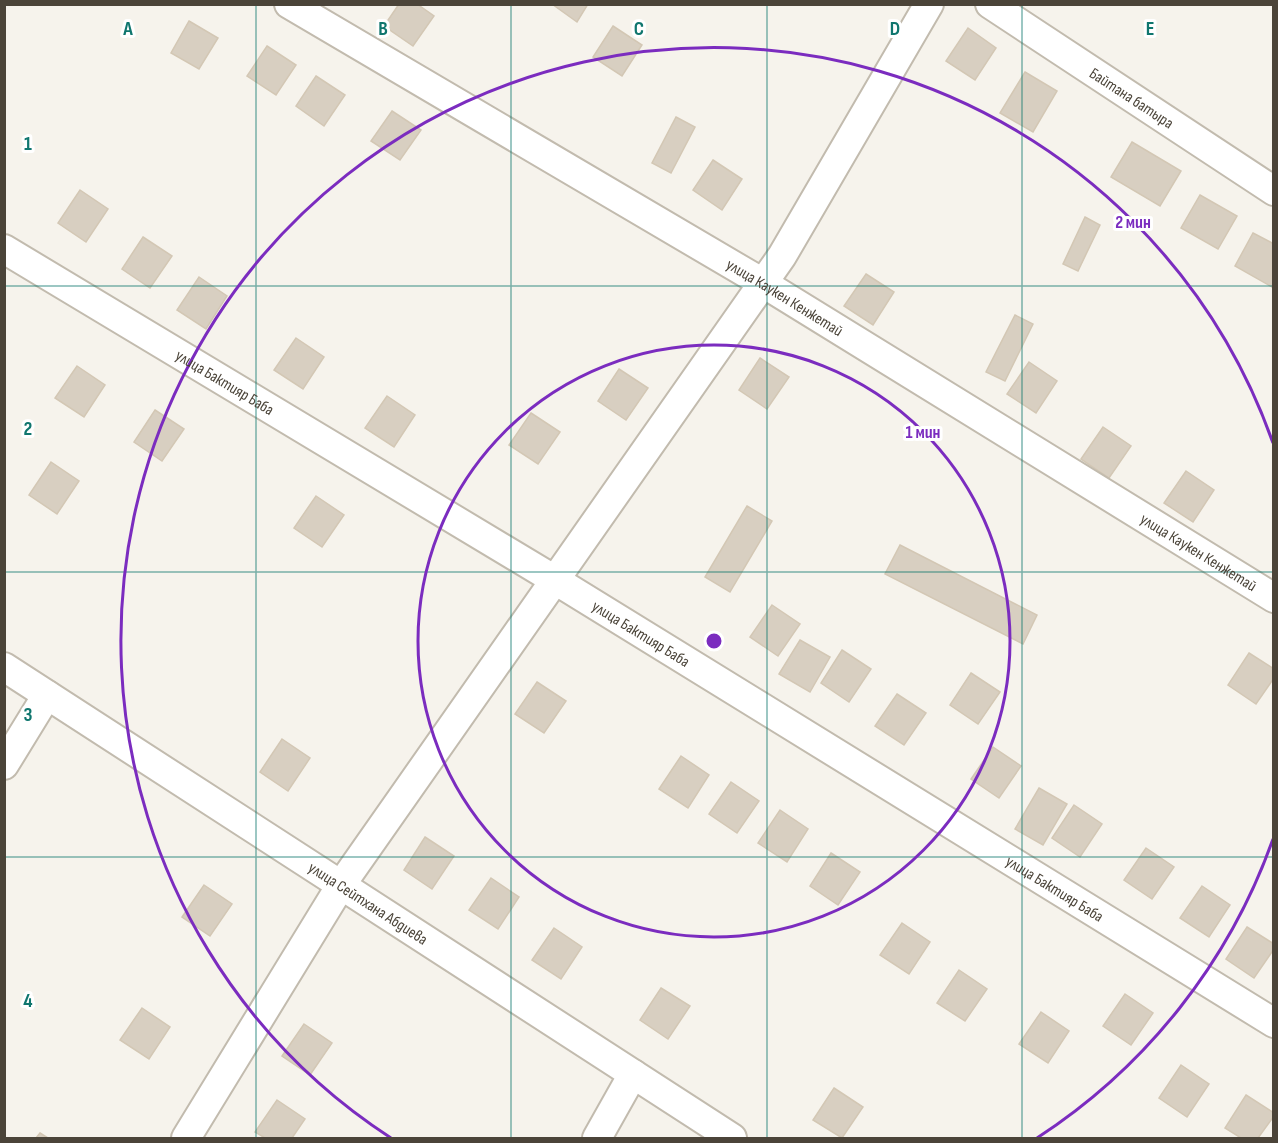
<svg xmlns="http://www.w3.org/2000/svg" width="1278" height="1143" font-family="'Sofia Sans Condensed',sans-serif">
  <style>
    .building { fill: #d8cfc1; stroke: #d3c7b4; stroke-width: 1.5 }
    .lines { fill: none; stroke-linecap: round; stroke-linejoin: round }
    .minor-casing { stroke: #c2bbae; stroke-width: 32 }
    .minor { stroke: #fff; stroke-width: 28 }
    .grid { fill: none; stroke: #0f766e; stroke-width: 1.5; stroke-opacity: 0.55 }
    .ring { fill: none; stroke: #7b2cbf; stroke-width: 3 }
    .labels { text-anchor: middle; stroke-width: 6; stroke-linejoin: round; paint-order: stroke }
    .street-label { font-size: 16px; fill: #4b4439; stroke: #fff }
    .grid-label { font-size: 20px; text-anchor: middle; font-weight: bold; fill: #0f766e; stroke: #fff; stroke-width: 6; stroke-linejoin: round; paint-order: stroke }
    .centre { fill: #7b2cbf; stroke: #fff; stroke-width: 3 }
    .ring-label { font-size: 18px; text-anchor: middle; font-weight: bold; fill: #7b2cbf; stroke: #fff; stroke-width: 6; stroke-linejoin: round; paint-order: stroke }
  </style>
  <rect width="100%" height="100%" fill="#f6f3ec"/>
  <!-- building -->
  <g class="building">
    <polygon points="399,4 417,4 434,16 413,46 384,26"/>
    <polygon points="552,4 588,4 577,22"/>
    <polygon points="189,21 218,38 199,69 171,53"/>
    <polygon points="613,26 642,45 622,76 593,57"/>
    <polygon points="968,28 996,48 975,80 946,61"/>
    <polygon points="267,46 296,65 276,95 247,76"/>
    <polygon points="1025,72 1057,91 1033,132 1000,113"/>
    <polygon points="316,76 345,95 324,126 296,106"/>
    <polygon points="392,111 421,130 400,160 371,141"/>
    <polygon points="676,117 695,127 671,173 652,163"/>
    <polygon points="1132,142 1181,171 1160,206 1111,177"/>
    <polygon points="713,160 742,179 722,210 693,190"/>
    <polygon points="80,190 108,209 86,242 58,223"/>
    <polygon points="1200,195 1237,216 1218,249 1181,228"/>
    <polygon points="1085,217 1100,225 1078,271 1063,264"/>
    <polygon points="1253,233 1274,244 1274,284 1272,287 1235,266"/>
    <polygon points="143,237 172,256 150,288 122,269"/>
    <polygon points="866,274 894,292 873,325 844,306"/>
    <polygon points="199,277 227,296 206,329 177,310"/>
    <polygon points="1015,315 1033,324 1005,381 986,372"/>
    <polygon points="296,338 324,357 303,389 274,370"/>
    <polygon points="760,358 789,377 767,409 739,390"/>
    <polygon points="1029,362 1057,381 1036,413 1007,394"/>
    <polygon points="77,366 105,385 84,417 55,398"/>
    <polygon points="619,369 648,388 626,420 598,401"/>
    <polygon points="387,396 415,415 394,447 365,428"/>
    <polygon points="155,410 184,429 162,461 134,442"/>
    <polygon points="531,413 560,432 538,464 509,445"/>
    <polygon points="1103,427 1131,446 1109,478 1081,459"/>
    <polygon points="51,462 79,481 57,514 29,495"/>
    <polygon points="1186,471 1214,490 1193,522 1164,503"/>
    <polygon points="316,496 344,515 322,547 294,528"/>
    <polygon points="747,506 772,521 730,592 705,577"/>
    <polygon points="900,545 1037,615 1023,644 885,574"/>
    <polygon points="772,605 800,624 778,656 750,637"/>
    <polygon points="800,640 830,657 810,692 779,674"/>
    <polygon points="842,650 871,669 849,702 821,683"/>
    <polygon points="1249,653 1274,669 1274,678 1256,704 1228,685"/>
    <polygon points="971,673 1000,692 978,724 950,705"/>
    <polygon points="537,682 566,701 544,733 515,714"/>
    <polygon points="897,694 926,713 904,745 875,726"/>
    <polygon points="282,739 310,758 288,791 260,772"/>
    <polygon points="993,747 1021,766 999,798 971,779"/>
    <polygon points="681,756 709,775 688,808 659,789"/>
    <polygon points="731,782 759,801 737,833 709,814"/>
    <polygon points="1039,788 1067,804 1043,845 1015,829"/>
    <polygon points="1074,805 1102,824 1080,857 1052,838"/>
    <polygon points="780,810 808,829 787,862 758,843"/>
    <polygon points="425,837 454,856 432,889 404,870"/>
    <polygon points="1146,848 1174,867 1152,899 1124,880"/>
    <polygon points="831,853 860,872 838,905 810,886"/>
    <polygon points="491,878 519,897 498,929 469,910"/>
    <polygon points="204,885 232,904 210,936 182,917"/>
    <polygon points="1202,886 1230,905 1209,937 1180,918"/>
    <polygon points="902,923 930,942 909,974 880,955"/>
    <polygon points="1247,927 1274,944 1274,949 1254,978 1226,959"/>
    <polygon points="554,928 582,947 561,979 532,960"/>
    <polygon points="959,970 987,989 965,1021 937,1003"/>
    <polygon points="661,988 690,1006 668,1039 640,1020"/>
    <polygon points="1125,994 1153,1013 1131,1045 1103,1026"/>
    <polygon points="142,1008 170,1027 149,1059 120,1040"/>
    <polygon points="1041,1012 1069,1031 1048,1063 1019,1044"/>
    <polygon points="304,1024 332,1043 310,1075 282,1056"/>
    <polygon points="1181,1065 1209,1084 1187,1117 1159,1098"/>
    <polygon points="834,1088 863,1107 842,1138 813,1120"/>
    <polygon points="1246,1095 1274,1113 1274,1116 1258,1138 1241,1138 1225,1128"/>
    <polygon points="277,1100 305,1119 292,1138 265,1138 255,1132"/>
    <polygon points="40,1133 48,1138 36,1138"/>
  </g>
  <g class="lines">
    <!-- minor casing -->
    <g class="minor-casing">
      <g id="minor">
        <path id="s1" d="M289,4l474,279 511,315"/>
        <path id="s2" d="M990,4l284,187"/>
        <path id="s3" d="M4,249l551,331 719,443"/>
        <path id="s4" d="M4,667l728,471"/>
        <polyline points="4,765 47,695"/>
        <polyline points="186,1138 341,885 782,256 929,4"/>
        <polyline points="597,1138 633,1074"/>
      </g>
    </g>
    <!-- minor -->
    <use href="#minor" class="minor"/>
  </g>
  <!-- grid -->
  <path class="grid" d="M256,4v1134M511,4v1134M767,4v1134M1022,4v1134M4,286h1270M4,572h1270M4,857h1270"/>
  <!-- distance rings -->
  <g class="ring">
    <circle cx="714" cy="641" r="296"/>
    <path d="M1273 839A593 593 0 0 1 1037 1138M391 1138A593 593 0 1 1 1273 443"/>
  </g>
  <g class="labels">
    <!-- street labels -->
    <g class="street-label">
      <text dy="6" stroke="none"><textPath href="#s2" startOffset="170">Байтана батыра</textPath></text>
      <text dy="6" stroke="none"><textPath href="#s1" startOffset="576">улица Каукен Кенжетай</textPath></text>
      <text dy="6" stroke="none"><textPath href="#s3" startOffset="258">улица Бактияр Баба</textPath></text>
      <text dy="6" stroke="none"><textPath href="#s1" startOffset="1062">улица Каукен Кенжетай</textPath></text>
      <text dy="6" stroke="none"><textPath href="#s3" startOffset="744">улица Бактияр Баба</textPath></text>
      <text dy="6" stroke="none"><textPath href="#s3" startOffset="1230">улица Бактияр Баба</textPath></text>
      <text dy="6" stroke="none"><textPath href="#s4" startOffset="434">улица Сейтхана Абдиева</textPath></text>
    </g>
  </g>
  <g class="grid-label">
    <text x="128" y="35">A</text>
    <text x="383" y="35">B</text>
    <text x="639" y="35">C</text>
    <text x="895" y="35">D</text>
    <text x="1150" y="35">E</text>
    <text x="28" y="150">1</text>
    <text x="28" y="435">2</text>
    <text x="28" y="721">3</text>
    <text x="28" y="1007">4</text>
  </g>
  <circle cx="714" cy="641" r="9" class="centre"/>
  <g class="ring-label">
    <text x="1133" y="228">2 мин</text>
    <text x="923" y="438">1 мин</text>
  </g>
  <!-- border -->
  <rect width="1278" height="1143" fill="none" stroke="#4b4439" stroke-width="12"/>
</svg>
